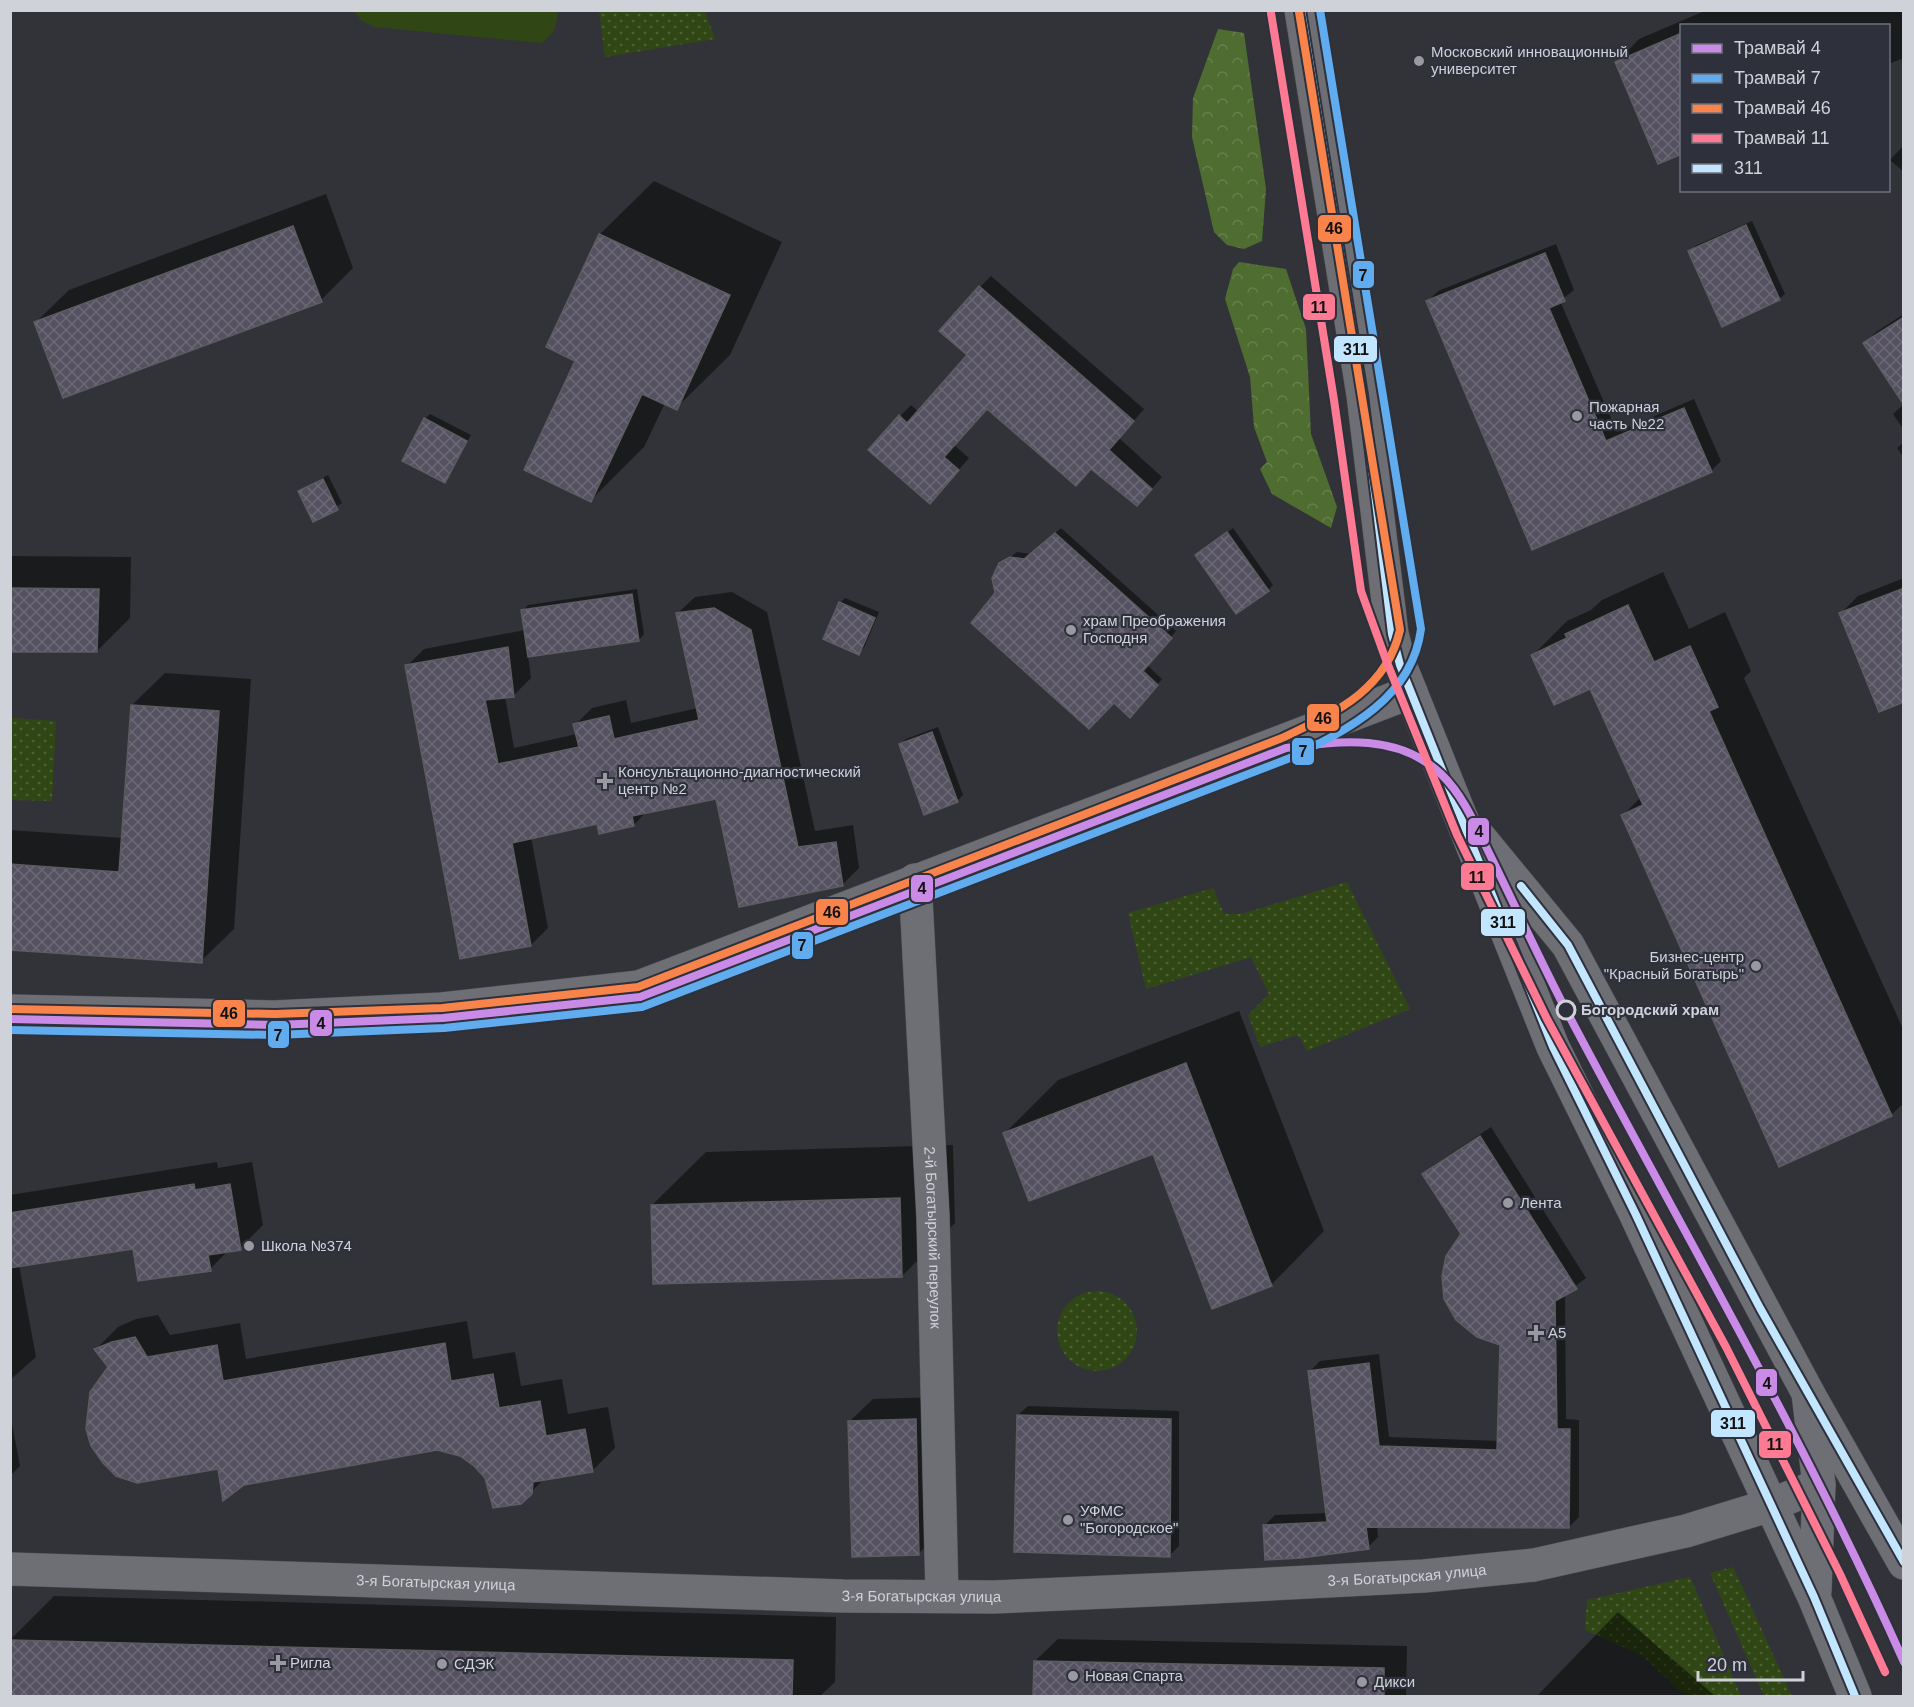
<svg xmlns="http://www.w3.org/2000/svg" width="1914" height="1707" font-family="Helvetica,sans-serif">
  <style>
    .green { fill: url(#green-dots) }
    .forest { fill: url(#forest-crowns) }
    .pitch { fill: #304715 }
    .shadow { fill: #0007 }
    .building { fill: url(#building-cross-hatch); stroke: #5c5c61; stroke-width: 1.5 }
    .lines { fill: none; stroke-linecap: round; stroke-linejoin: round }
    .minor-casing { stroke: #4e4f54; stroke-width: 34 }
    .tertiary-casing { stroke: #4e4f54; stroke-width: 34 }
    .secondary-casing { stroke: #4e4f54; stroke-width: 34 }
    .minor { stroke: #6e6f74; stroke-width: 33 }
    .tertiary { stroke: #6e6f74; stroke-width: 33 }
    .secondary { stroke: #6e6f74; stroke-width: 33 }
    .bus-1-casing { stroke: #2e313c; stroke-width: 12 }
    .bus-1 { stroke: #c2e6ff; stroke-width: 8 }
    .tram-1-casing { stroke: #2e313c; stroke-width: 12 }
    .tram-2-casing { stroke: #2e313c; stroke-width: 12 }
    .tram-3-casing { stroke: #2e313c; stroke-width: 12 }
    .tram-4-casing { stroke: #2e313c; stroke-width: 12 }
    .tram-1 { stroke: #ca8be6; stroke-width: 8 }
    .tram-2 { stroke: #60acee; stroke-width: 8 }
    .tram-3 { stroke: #f8844c; stroke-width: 8 }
    .tram-4 { stroke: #fe7a93; stroke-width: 8 }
    .poi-dot { fill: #999aa1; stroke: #2e313c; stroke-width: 2 }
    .stop-dot { fill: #2e313c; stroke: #d0d2d9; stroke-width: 3 }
    .labels { text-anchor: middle; stroke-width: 4.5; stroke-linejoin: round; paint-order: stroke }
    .poi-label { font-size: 15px; fill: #d0d2d9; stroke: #2e313c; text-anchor: start }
    .stop-label { font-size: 15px; font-weight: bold; fill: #d0d2d9; stroke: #2e313c; text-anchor: start }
    .street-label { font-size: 15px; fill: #d0d2d9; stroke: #2e313c }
    .line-badge { stroke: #2e313c; stroke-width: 2 }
    .pale-badge-label { font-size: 16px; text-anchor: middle; font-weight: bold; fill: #111 }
  </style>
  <defs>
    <pattern id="green-dots" width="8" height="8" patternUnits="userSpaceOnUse" patternTransform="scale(1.5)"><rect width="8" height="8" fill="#304715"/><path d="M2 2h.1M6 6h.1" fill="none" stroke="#4d6136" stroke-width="1.8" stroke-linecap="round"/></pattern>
    <pattern id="forest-crowns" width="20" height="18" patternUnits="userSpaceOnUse" patternTransform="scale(1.5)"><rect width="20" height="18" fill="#4f6c31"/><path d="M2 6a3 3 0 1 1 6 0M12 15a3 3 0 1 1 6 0" fill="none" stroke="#67804e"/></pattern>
    <pattern id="building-cross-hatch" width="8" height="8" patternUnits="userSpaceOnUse" patternTransform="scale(1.5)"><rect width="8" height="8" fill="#555161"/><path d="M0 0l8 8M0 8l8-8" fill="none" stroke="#6c6977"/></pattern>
  </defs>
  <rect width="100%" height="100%" fill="#323338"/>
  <!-- green -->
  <g class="green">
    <polygon points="599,11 705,11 715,39 605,57"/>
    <polygon points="11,718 56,721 52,801 11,800"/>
    <polygon points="1347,882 1410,1009 1307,1051 1298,1035 1260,1047 1248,1015 1269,994 1251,957 1146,989 1128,913 1213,888 1224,914 1241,914"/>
    <circle cx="1097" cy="1331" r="40"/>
    <polygon points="1733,1567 1792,1696 1764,1696 1710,1573"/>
    <polygon points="1690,1577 1741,1696 1686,1696 1641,1655 1585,1630 1587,1600"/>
  </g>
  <!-- forest -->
  <g class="forest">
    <polygon points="1218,29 1244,33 1266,189 1262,241 1244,249 1227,245 1214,232 1192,137 1193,98"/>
    <polygon points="1239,262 1286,269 1306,329 1311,434 1337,507 1331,528 1272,494 1260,469 1267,462 1254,427 1250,377 1225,299 1233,269"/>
  </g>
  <!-- pitch -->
  <path class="pitch" d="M354,11h204c-1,15 -4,24 -17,32l-167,-16 -12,-6z"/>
  <!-- shadow -->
  <g class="shadow">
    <polygon points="1707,10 1904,10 1904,58 1888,64 1888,26 1682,26 1682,152 1617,62 1639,39"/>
    <polygon points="1904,145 1904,172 1890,160"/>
    <polygon points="654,181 782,242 730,355 676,408 665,403 644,447 591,500 577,360 548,347 600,234"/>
    <polygon points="326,194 353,268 321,300 36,322 69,290"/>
    <polygon points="1752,221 1785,294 1779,299 1690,252 1695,246"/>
    <polygon points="1556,244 1574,290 1560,301 1617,432 1694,399 1721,461 1711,471 1533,548 1428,301 1438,291"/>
    <polygon points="991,276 1144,409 1119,438 1162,477 1148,493 1092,467 987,407 954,445 969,458 941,490 900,416 911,405 919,412 969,355 980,287"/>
    <polygon points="1904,314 1904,403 1865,344 1876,332"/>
    <polygon points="1904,404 1904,430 1893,414"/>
    <polygon points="430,414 471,435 445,481 425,419"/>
    <polygon points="1904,442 1904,458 1897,448"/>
    <polygon points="328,475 342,503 314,520 300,491"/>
    <polygon points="1061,528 1176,631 1147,665 1162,679 1135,711 997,593 1001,564 1017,552 1031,554"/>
    <polygon points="1233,528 1273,585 1268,590 1197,555"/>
    <polygon points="10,556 131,557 130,618 97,651 10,650"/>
    <polygon points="1663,572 1689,629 1725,612 1751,671 1744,678 1904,1031 1904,1103 1891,1115 1622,816 1641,797 1591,687 1533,655 1567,621 1591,610 1602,600"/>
    <polygon points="1904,578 1904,701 1841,613 1858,596"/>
    <polygon points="637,589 644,634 639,640 528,655 531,678 514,695 505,696 514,748 577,734 575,725 592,708 626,700 631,723 698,708 677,614 695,597 732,592 767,612 815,831 853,825 859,868 842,885 717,797 646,812 634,825 598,823 531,837 548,928 531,945 407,666 424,649 525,630 522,611 528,605"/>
    <polygon points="845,598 879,612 864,648 859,653 840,603"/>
    <polygon points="165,673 251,679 234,929 201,961 10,948 10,830 123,838 132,705"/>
    <polygon points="938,727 963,795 957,801 900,744 906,739"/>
    <polygon points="1239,1011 1324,1231 1271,1285 1154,1152 1005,1133 1058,1080"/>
    <polygon points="1491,1127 1586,1278 1565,1294 1566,1419 1579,1420 1579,1517 1569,1527 1377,1526 1378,1537 1368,1547 1264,1526 1275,1515 1328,1513 1310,1371 1320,1361 1379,1354 1389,1437 1499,1441 1502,1343 1463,1234 1424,1175 1434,1165"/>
    <polygon points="953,1145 955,1223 902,1276 652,1205 706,1152"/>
    <polygon points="217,1162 218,1168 252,1162 263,1225 240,1248 229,1250 210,1269 135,1247 19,1265 36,1357 10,1380 10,1195"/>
    <polygon points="158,1315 170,1335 240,1323 246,1359 467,1321 473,1359 515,1352 521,1386 562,1379 568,1414 608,1407 615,1448 592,1471 545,1478 521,1502 461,1455 437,1449 219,1468 87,1429 91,1392 110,1367 96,1349 118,1327 136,1319"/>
    <polygon points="938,1397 941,1531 918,1554 850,1421 873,1399"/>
    <polygon points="1028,1406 1179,1411 1179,1546 1170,1555 1018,1415"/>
    <polygon points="10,1413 20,1466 10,1476"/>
    <polygon points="54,1596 836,1617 835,1682 820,1696 10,1696 10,1640"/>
    <polygon points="1618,1612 1715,1696 1537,1696"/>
    <polygon points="1058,1639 1407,1646 1406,1696 1035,1696 1035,1661"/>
  </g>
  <!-- building -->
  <g class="building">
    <polygon points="1682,33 1682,154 1658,164 1615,62"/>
    <polygon points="1746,225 1780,300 1722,327 1688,251"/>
    <polygon points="293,226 322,302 63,398 34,322"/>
    <polygon points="599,234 730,295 677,410 642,394 591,502 524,470 575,361 546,347"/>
    <polygon points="1545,253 1565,301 1549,308 1606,441 1684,408 1712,472 1532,550 1426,301"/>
    <polygon points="979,286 1134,421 1109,450 1152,489 1137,506 1091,469 1076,486 987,409 944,457 959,470 930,504 868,450 899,415 907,423 967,355 939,331"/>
    <polygon points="1904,317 1904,405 1863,343"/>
    <polygon points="424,418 467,441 445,483 402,461"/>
    <polygon points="323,479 338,510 313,522 298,491"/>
    <polygon points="1227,532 1269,591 1236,614 1195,555"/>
    <polygon points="1055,533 1172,638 1143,671 1158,685 1130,718 1114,703 1089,729 971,623 995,593 992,578 999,563 1010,557 1024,559"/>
    <polygon points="10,588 99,589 97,652 10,652"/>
    <polygon points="1904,588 1904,702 1879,712 1839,613"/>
    <polygon points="632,594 639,641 528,657 521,610"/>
    <polygon points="839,602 875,618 859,655 823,639"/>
    <polygon points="1628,605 1654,662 1690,646 1718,707 1709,711 1892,1116 1779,1167 1621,815 1643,805 1590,689 1554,705 1531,655 1567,638 1565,634"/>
    <polygon points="714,608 751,630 798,847 836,842 843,886 739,907 716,799 632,816 634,826 599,834 597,824 512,843 531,946 460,959 405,665 508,647 514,697 485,700 498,764 579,747 573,724 609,716 614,739 699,720 676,613"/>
    <polygon points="131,705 219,711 202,963 10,950 10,864 119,872"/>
    <polygon points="932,732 958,802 924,815 899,744"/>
    <polygon points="1186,1063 1272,1286 1212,1309 1153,1154 1029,1201 1003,1133"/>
    <polygon points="1480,1136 1577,1289 1555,1301 1557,1429 1570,1429 1569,1528 1366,1527 1369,1549 1301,1558 1265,1560 1263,1525 1327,1522 1308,1371 1369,1363 1379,1446 1497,1450 1500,1345 1477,1337 1456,1320 1444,1299 1442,1276 1446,1256 1461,1234 1422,1174"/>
    <polygon points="194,1184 195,1190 230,1184 241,1250 208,1255 211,1271 138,1281 133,1249 10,1268 10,1213"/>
    <polygon points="900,1198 902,1277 653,1284 651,1205"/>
    <polygon points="135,1337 147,1357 217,1345 223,1381 445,1343 451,1381 493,1374 499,1408 540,1401 546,1436 585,1429 593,1472 533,1482 532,1494 521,1504 493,1508 485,1478 474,1466 460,1456 437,1450 244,1485 223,1501 218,1469 137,1483 116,1476 103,1463 91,1446 86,1429 90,1392 108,1367 94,1349 112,1342"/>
    <polygon points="1017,1415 1171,1419 1170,1557 1014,1552"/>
    <polygon points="916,1419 919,1555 852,1557 848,1421"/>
    <polygon points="10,1640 793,1660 792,1696 10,1696"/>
    <polygon points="1034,1661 1384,1668 1384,1696 1033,1696"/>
  </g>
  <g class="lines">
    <!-- minor casing -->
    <g class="minor-casing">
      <g id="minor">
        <path id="s1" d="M915,880l18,337 9,379"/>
        <polyline points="1808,1393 1904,1563"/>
        <path id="s2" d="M10,1569l833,27 150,1 181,-8 250,-13 110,-11 152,-34 85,-26 48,-20"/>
      </g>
    </g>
    <!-- tertiary casing -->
    <g class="tertiary-casing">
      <polyline id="tertiary" points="10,1011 274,1017 442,1009 639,987 1411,692"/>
    </g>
    <!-- secondary casing -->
    <g class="secondary-casing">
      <g id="secondary">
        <polyline points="1301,10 1363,395 1392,634 1400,665 1553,1047 1636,1215 1771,1505 1814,1597 1855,1696"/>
        <polyline points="1480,838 1568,945 1808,1393 1819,1485 1815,1591"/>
      </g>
    </g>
    <!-- minor -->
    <use href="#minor" class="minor"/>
    <!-- tertiary -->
    <use href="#tertiary" class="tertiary"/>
    <!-- secondary -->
    <use href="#secondary" class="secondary"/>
    <!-- bus-1 casing -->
    <g class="bus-1-casing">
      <g id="bus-1">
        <polyline points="1301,10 1363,395 1392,634 1400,665 1553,1047 1636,1215 1814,1597 1855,1696"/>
        <polyline points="1521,886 1568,945 1760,1308 1904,1562"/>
      </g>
    </g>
    <!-- bus-1 -->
    <use href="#bus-1" class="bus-1"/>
    <!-- tram-1 casing -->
    <g class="tram-1-casing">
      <path id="tram-1" d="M10,1019l265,6 168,-7 197,-21 646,-249c54,-7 112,-15 155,26 24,23 37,57 51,85 25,51 49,103 75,153 114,216 237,426 337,650"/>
    </g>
    <!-- tram-2 casing -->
    <g class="tram-2-casing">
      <path id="tram-2" d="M10,1030l265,5 169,-7 198,-21 648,-249c57,-28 122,-59 131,-129l-101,-619"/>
    </g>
    <!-- tram-3 casing -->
    <g class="tram-3-casing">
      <path id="tram-3" d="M10,1009l265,5 167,-6 196,-21 644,-249c52,-25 104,-47 118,-108l-101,-618"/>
    </g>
    <!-- tram-4 casing -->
    <g class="tram-4-casing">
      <polyline id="tram-4" points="1271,13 1334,400 1361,591 1386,660 1457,835 1547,1019 1726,1347 1840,1574 1885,1672"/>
    </g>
    <!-- tram-1 -->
    <use href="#tram-1" class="tram-1"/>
    <!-- tram-2 -->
    <use href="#tram-2" class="tram-2"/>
    <!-- tram-3 -->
    <use href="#tram-3" class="tram-3"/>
    <!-- tram-4 -->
    <use href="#tram-4" class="tram-4"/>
  </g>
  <!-- markers -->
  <g class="poi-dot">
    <circle cx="1419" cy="61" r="6"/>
    <circle cx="1577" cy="416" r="6"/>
    <circle cx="1071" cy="630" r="6"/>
    <path d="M602 772h6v6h6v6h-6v6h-6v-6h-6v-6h6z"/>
    <circle cx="1756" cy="966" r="6"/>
    <circle cx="1508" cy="1203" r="6"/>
    <circle cx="249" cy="1246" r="6"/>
    <path d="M1533 1324h6v6h6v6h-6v6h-6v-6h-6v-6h6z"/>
    <circle cx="1068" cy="1520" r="6"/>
    <path d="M275 1654h6v6h6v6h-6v6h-6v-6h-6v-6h6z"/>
    <circle cx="442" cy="1664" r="6"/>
    <circle cx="1073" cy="1676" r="6"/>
    <circle cx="1362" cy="1682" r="6"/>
  </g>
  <circle class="stop-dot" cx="1566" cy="1010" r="9"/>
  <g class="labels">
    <!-- poi labels -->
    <g class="poi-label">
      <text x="1431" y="57">Московский инновационный<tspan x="1431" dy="17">университет</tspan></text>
      <text x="1589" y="412">Пожарная<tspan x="1589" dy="17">часть №22</tspan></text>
      <text x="1083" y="626">храм Преображения<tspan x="1083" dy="17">Господня</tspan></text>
      <text x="618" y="777">Консультационно-диагностический<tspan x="618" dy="17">центр №2</tspan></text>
      <text x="1744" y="962" text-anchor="end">Бизнес-центр<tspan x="1744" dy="17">"Красный Богатырь"</tspan></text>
      <text x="1520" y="1208">Лента</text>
      <text x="261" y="1251">Школа №374</text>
      <text x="1548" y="1338">А5</text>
      <text x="1080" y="1516">УФМС<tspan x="1080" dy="17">"Богородское"</tspan></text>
      <text x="290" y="1668">Ригла</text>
      <text x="454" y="1669">СДЭК</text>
      <text x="1085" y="1681">Новая Спарта</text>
      <text x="1374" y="1687">Дикси</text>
    </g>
    <!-- stop labels -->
    <g class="stop-label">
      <text x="1581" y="1015">Богородский храм</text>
    </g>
    <!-- street labels -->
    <g class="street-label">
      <text dy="5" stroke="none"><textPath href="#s1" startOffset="358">2-й Богатырский переулок</textPath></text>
      <text dy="5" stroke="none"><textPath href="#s2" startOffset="1398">3-я Богатырская улица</textPath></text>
      <text dy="5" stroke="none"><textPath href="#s2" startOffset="426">3-я Богатырская улица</textPath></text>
      <text dy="5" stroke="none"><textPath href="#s2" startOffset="912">3-я Богатырская улица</textPath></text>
    </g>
  </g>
  <g class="line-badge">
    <rect x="1317" y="214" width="35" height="29" rx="6" fill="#f8844c"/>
    <rect x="1352" y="260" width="23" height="29" rx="6" fill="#60acee"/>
    <rect x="1302" y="293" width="34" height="28" rx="6" fill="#fe7a93"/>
    <rect x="1333" y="335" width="45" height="28" rx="6" fill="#c2e6ff"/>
    <rect x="1306" y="703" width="34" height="29" rx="6" fill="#f8844c"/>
    <rect x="1291" y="737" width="24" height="29" rx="6" fill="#60acee"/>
    <rect x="1467" y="817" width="23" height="29" rx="6" fill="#ca8be6"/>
    <rect x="1460" y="862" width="35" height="29" rx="6" fill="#fe7a93"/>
    <rect x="910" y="874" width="24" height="29" rx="6" fill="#ca8be6"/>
    <rect x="815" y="898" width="34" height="28" rx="6" fill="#f8844c"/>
    <rect x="1480" y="908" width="46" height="29" rx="6" fill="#c2e6ff"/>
    <rect x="791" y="931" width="23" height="29" rx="6" fill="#60acee"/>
    <rect x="212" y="999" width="34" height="29" rx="6" fill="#f8844c"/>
    <rect x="309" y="1009" width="24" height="28" rx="6" fill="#ca8be6"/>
    <rect x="267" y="1020" width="23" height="29" rx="6" fill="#60acee"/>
    <rect x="1755" y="1368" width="23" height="29" rx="6" fill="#ca8be6"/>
    <rect x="1710" y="1409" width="46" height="29" rx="6" fill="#c2e6ff"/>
    <rect x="1758" y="1430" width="34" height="29" rx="6" fill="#fe7a93"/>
  </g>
  <g class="pale-badge-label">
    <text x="1334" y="234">46</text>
    <text x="1363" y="281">7</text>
    <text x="1319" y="313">11</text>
    <text x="1356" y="355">311</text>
    <text x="1323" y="724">46</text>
    <text x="1303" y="757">7</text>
    <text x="1479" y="837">4</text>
    <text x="1477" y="883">11</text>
    <text x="922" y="894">4</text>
    <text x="832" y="918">46</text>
    <text x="1503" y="928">311</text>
    <text x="802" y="951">7</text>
    <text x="229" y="1019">46</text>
    <text x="321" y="1029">4</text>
    <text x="278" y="1041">7</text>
    <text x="1767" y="1389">4</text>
    <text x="1733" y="1429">311</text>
    <text x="1775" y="1450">11</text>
  </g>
  <!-- border -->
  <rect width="1914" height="1707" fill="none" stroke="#d0d2d9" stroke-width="24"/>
  <!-- legend -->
  <rect x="1680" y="24" width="210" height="168" fill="#2e313c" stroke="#6f717b" stroke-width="1.5"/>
  <rect x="1692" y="44" width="30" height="9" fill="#ca8be6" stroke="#6f717b" stroke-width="1.5"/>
  <text x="1734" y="54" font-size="18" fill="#d0d2d9">Трамвай 4</text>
  <rect x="1692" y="74" width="30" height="9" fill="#60acee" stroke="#6f717b" stroke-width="1.5"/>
  <text x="1734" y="84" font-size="18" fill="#d0d2d9">Трамвай 7</text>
  <rect x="1692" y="104" width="30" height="9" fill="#f8844c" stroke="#6f717b" stroke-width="1.5"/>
  <text x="1734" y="114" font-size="18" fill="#d0d2d9">Трамвай 46</text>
  <rect x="1692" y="134" width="30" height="9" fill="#fe7a93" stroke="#6f717b" stroke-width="1.5"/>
  <text x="1734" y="144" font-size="18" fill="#d0d2d9">Трамвай 11</text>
  <rect x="1692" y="164" width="30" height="9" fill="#c2e6ff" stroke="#6f717b" stroke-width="1.5"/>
  <text x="1734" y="174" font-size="18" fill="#d0d2d9">311</text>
  <!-- scale -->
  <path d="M1698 1671v9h105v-9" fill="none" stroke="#d0d2d9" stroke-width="3"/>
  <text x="1707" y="1671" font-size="18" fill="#d0d2d9" stroke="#2e313c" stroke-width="4.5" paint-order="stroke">20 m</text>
</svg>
